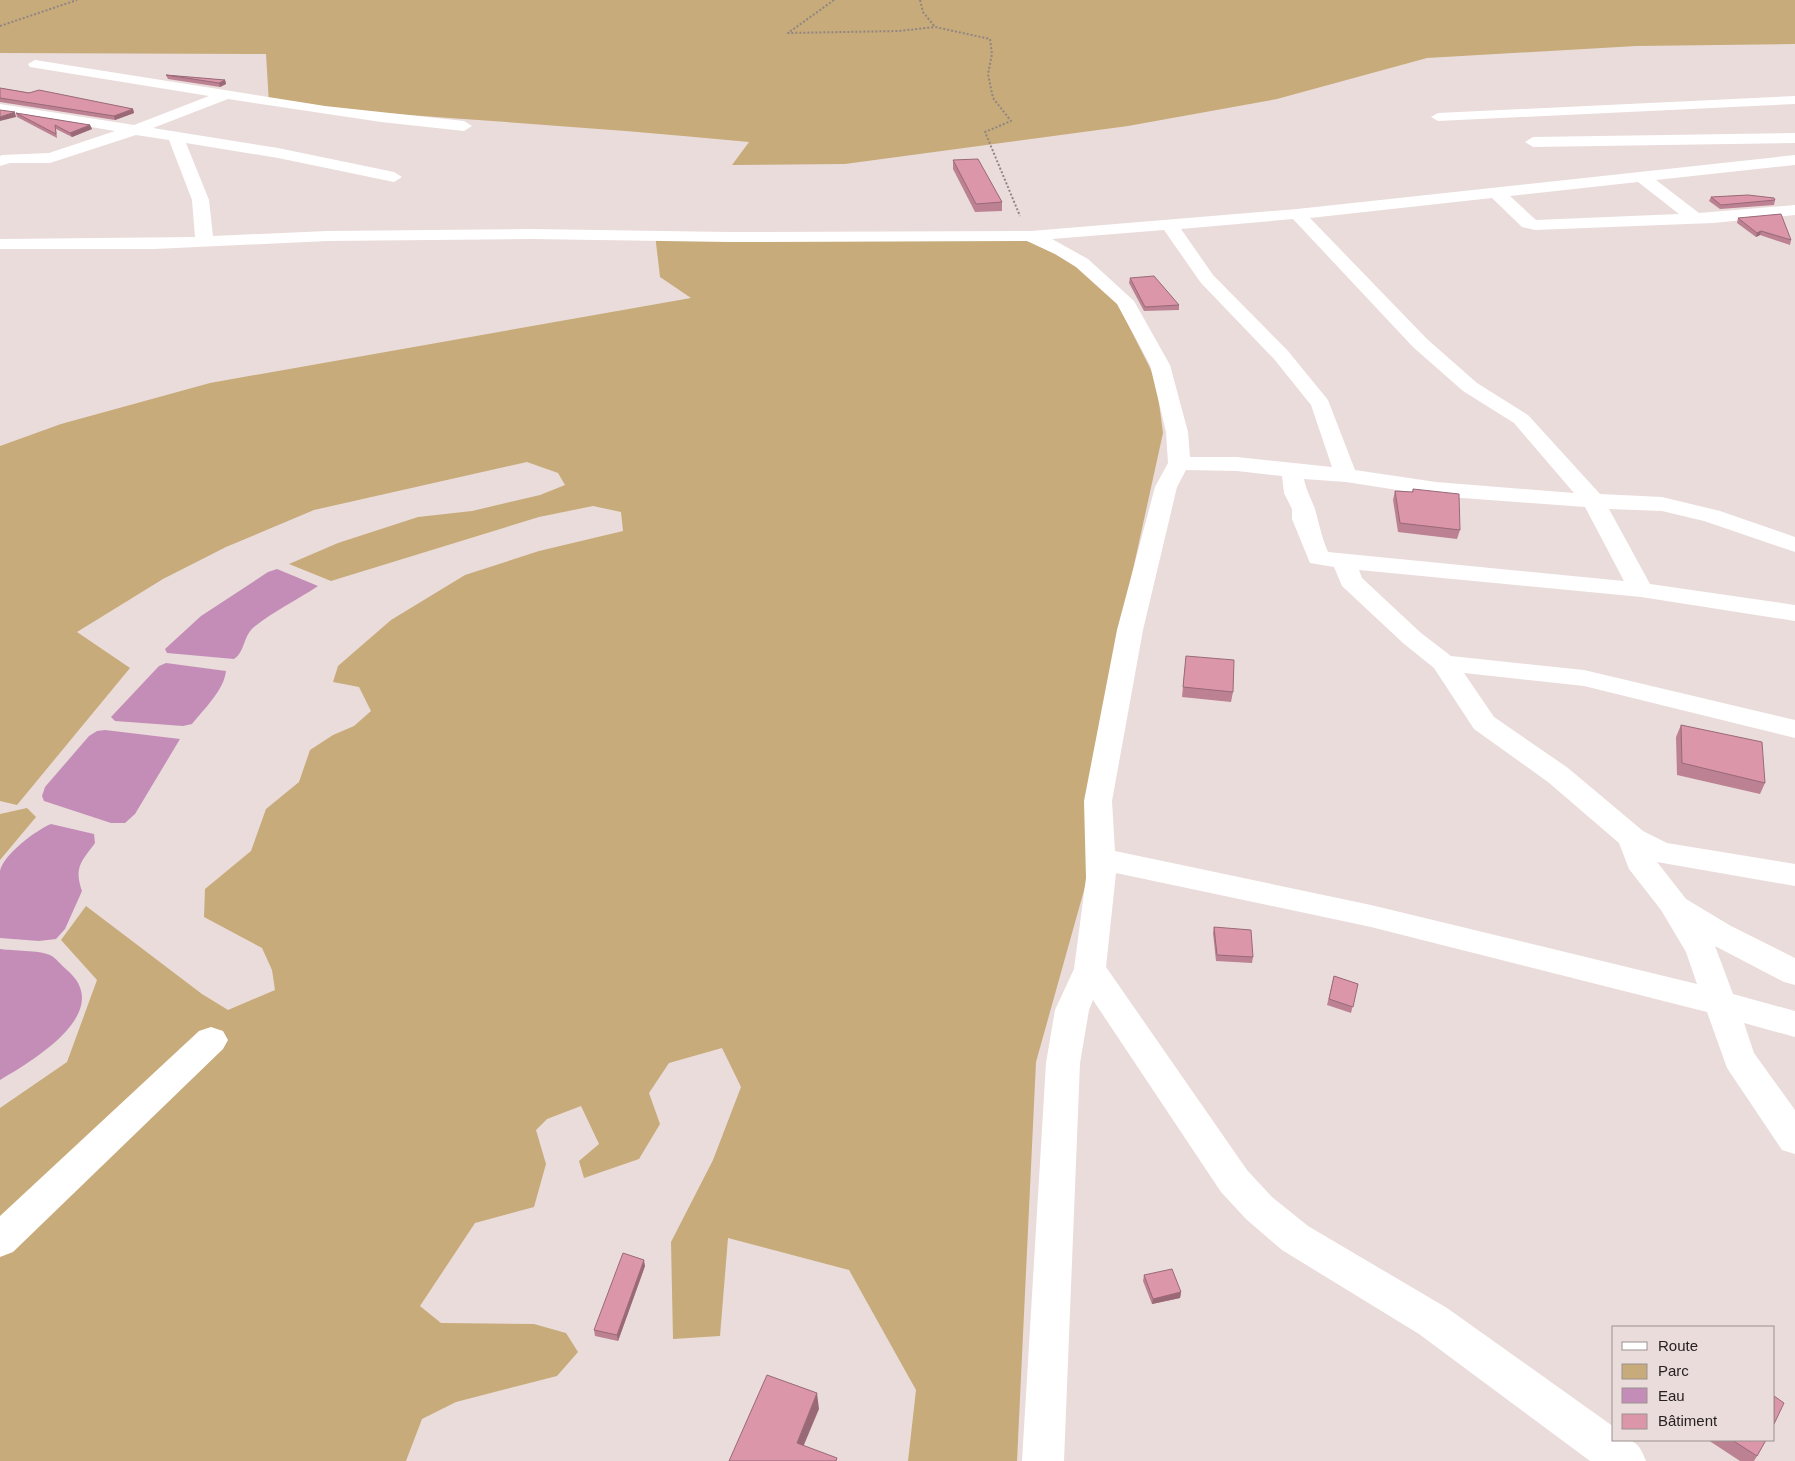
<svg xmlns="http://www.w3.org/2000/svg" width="1795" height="1461" font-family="Helvetica,sans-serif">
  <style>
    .green { fill: #c8ab7a }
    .water { fill: #c38db8 }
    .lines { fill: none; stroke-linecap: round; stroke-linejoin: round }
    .path { stroke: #8f8583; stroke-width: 2; stroke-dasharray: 2 2; stroke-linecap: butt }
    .minor { fill: #fff; fill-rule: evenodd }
    .wall { fill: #bc8192 }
    .shaded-wall { fill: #996977 }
    .building { fill: #db96aa; stroke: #996977 }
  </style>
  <rect width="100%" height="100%" fill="#eadcda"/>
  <!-- green -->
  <g class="green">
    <path d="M0,0h1795v44l-159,2 -209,12 -150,41 -149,27 -283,38 -113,1 17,-23c-159,-16 -320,-24 -480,-38l-3,-50 -266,-1z"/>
    <polygon points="655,234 999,235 1031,242 1075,264 1117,302 1156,380 1163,433 1107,688 1088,876 1036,1062 1017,1461 908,1461 916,1390 849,1270 728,1238 720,1336 673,1339 671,1242 713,1160 741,1087 722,1048 669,1063 649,1093 660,1124 639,1159 584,1178 579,1161 599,1144 581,1106 547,1119 536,1130 546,1164 534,1207 475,1223 420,1306 441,1323 534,1324 566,1333 578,1352 557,1376 456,1402 422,1419 406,1461 0,1461 0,1108 67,1062 97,980 61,940 86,906 202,994 228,1010 275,990 272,970 262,948 204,917 205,889 251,851 266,809 299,782 310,750 333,735 354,726 371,711 359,687 333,682 338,666 391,620 465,575 539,551 623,531 621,512 593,506 539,517 331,581 289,564 338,543 418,517 472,511 540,495 565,485 558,473 527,462 314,510 226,547 163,579 77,632 130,668 17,805 0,801 0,446 61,424 210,383 691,298 660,277"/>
    <polygon points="27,808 36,817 0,860 0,814"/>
  </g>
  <!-- water -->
  <g class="water">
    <path d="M277,569l41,17c-21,14 -44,25 -64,41 -11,9 -9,25 -20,32l-67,-6 -2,-4 36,-33 67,-44z"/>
    <path d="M166,663l60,8c-2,19 -22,38 -34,53l-9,2 -68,-5 -4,-4 48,-51z"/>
    <polygon points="105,730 180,739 135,814 125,823 111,823 44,801 42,796 45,787 89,736 97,731"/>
    <path d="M51,824l43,10 1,9c-14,19 -21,24 -13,48l-17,38 -9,10 -17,2 -39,-3c0,-21 0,-46 0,-67 3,-16 36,-41 51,-47z"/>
    <path d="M0,949c13,2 39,1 50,6 6,3 12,11 17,15 49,42 -35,91 -67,110z"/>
  </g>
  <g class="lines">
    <!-- path -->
    <g class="path">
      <polyline points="834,0 788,33 899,31 935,27"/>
      <polyline points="920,0 923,12 935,27 990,39 992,54 988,74 993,98 1011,121 985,132 1020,216"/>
      <polyline points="0,26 77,0"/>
    </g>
    <!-- minor -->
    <g class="minor">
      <path d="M35,60l290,46 139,15 8,5 -8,5 -83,-9 -153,-23 -75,29 125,20 116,24 8,5 -8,5 -116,-24 -92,-15 23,57 4,36 114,-5 204,-2 198,3 302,-1 266,-22 498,-54v10l-139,15 43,33 96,-8v10l-82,8 -178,7 -13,-3 -30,-29 -182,20 117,121 50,44 51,32 72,79 62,3 58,14 75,26v15l-91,-31 -42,-10 -53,-2 41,75 145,21v16l-154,-24 -282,-27 3,8 59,55 30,23 133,14 211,50v18l-211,-52 -120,-13 30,44 74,51 75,63 24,12 128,21v22l-138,-24 29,37 45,27 64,32v27l-11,-3 -69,-36 18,48 62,17v26l-51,-14 10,30 41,57v44l-13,-4 -55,-82 -20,-56 -336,-85 -255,-54 -10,94 141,203 25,27 36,29 139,82 167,119v13c21,0 24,1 32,21h-56l-171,-127 -137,-84 -36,-31 -25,-27 -128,-192 -4,10 -9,53 -16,398h-42l24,-398 9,-53 19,-41 12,-91 -2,-77 33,-171 38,-143 13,-24 -2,-31 -16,-67 -33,-61 -41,-37 -21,-13 -28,-13 -298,1 -198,-3 -204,2 -173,8h-154v-10l195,-2 -3,-37 -23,-60 -33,-5 -86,28h-40l-10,3v-10l2,-1 47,-2 66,-22 -115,-19v-8l134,21 75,-29 -179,-29 -2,-3zM1638,182l41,32 -143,6 -26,-24zM1293,219l120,128 50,44 51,32 60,70 -138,-11 -81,-12 -27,-70 -40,-49 -75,-76 -32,-46zM1164,230l37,53 73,76 37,46 21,62 -95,-10h-47l-2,-25 -18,-67 -36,-64 -46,-42 -36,-20zM1186,470l51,1 45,5 2,17 8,16v10l18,44 24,4 8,19 61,57 31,25 40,61 74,53 71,61 10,26 32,41 25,42 11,32 -326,-79 -256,-54 -3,-50 31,-171 34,-143zM1304,479l42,3 90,14 149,11 39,74 -296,-29c-6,-14 -9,-28 -13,-43 -4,-11 -9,-19 -11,-30z"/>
      <polygon points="1795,96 1795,104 1438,121 1431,117 1438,113"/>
      <polygon points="1795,133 1795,143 1533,147 1525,142 1533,137"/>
      <polygon points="211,1027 223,1031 228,1040 223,1049 13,1252 0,1257 0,1216 199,1031"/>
    </g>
  </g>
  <!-- wall -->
  <g class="wall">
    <polygon points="166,75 225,80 226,84 220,87 168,79"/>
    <polygon points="0,88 133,109 134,113 115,120 0,102"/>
    <polygon points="16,113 90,125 92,129 72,137 56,129 57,138 17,117"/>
    <polygon points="953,160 1002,202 1002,211 975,212 953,169"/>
    <polygon points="1711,197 1775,200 1774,205 1720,209 1709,201"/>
    <polygon points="1738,218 1791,240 1790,245 1760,235 1756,237 1737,223"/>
    <polygon points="1130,278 1179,305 1179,310 1144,311 1129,283"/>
    <polygon points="1413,489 1460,530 1457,539 1398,532 1393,500 1395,491 1412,492"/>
    <polygon points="1185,666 1233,692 1231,702 1182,697"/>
    <polygon points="1681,725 1765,783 1760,794 1677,775 1676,737"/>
    <polygon points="1214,927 1253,957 1252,963 1216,961 1213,933"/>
    <polygon points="1334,976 1358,984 1351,1013 1327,1005"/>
    <polygon points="645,1266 618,1341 595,1336 594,1330"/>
    <polygon points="1144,1275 1181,1292 1180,1298 1152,1304 1143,1281"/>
    <polygon points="1708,1440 1766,1440 1757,1456 1754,1461 1740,1461"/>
  </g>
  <!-- shaded-wall -->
  <g class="shaded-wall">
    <polygon points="225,80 226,84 220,87 219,83"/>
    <polygon points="133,109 134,113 115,120 114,116"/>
    <polygon points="15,112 16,117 0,121 0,117"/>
    <polygon points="90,125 92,129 72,137 70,133"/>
    <polygon points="1761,231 1760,235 1756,237 1757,233"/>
    <polygon points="644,1260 645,1266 618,1341 617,1335"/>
    <polygon points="1181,1292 1180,1298 1152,1304 1153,1299"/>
    <polygon points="817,1393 819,1409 798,1459 797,1443"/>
  </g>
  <!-- building -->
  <g class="building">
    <polygon points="166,75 225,80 219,83"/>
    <polygon points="0,88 29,93 39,90 133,109 114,116 0,98"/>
    <polygon points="0,110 15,112 0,117"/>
    <polygon points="16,113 90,125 70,133 55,125 56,134"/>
    <polygon points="978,159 1002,202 976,204 953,160"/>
    <polygon points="1748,195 1774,198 1775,200 1721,205 1711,197"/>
    <polygon points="1781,214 1791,240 1761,231 1757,233 1738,218"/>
    <polygon points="1154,276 1179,305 1145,307 1130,278"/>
    <polygon points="1413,489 1459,494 1460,530 1400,523 1395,491 1413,492"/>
    <polygon points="1186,656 1234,660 1233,692 1183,687"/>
    <polygon points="1681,725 1762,742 1765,783 1682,763"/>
    <polygon points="1214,927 1251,930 1253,957 1217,955"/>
    <polygon points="1334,976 1358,984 1353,1007 1329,999"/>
    <polygon points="623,1253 644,1260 617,1335 594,1330"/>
    <polygon points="1172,1269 1181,1292 1153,1299 1144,1275"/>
    <polygon points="767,1375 817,1393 797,1443 837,1458 836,1461 729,1461"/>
    <polygon points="1774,1396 1784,1403 1774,1424"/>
    <polygon points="1732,1440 1766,1440 1757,1456"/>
  </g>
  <!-- legend -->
  <rect x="1612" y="1326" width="162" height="115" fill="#eadcda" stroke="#9c9290"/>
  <rect x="1622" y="1342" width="25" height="8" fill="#ffffff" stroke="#9c9290"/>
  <text x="1658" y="1351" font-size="15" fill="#272221">Route</text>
  <rect x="1622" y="1364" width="25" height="15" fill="#c8ab7a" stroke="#9c9290"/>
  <text x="1658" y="1376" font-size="15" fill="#272221">Parc</text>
  <rect x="1622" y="1388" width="25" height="15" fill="#c38db8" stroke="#9c9290"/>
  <text x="1658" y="1401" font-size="15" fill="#272221">Eau</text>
  <rect x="1622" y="1414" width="25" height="15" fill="#db96aa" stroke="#9c9290"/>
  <text x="1658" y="1426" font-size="15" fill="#272221">Bâtiment</text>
</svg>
